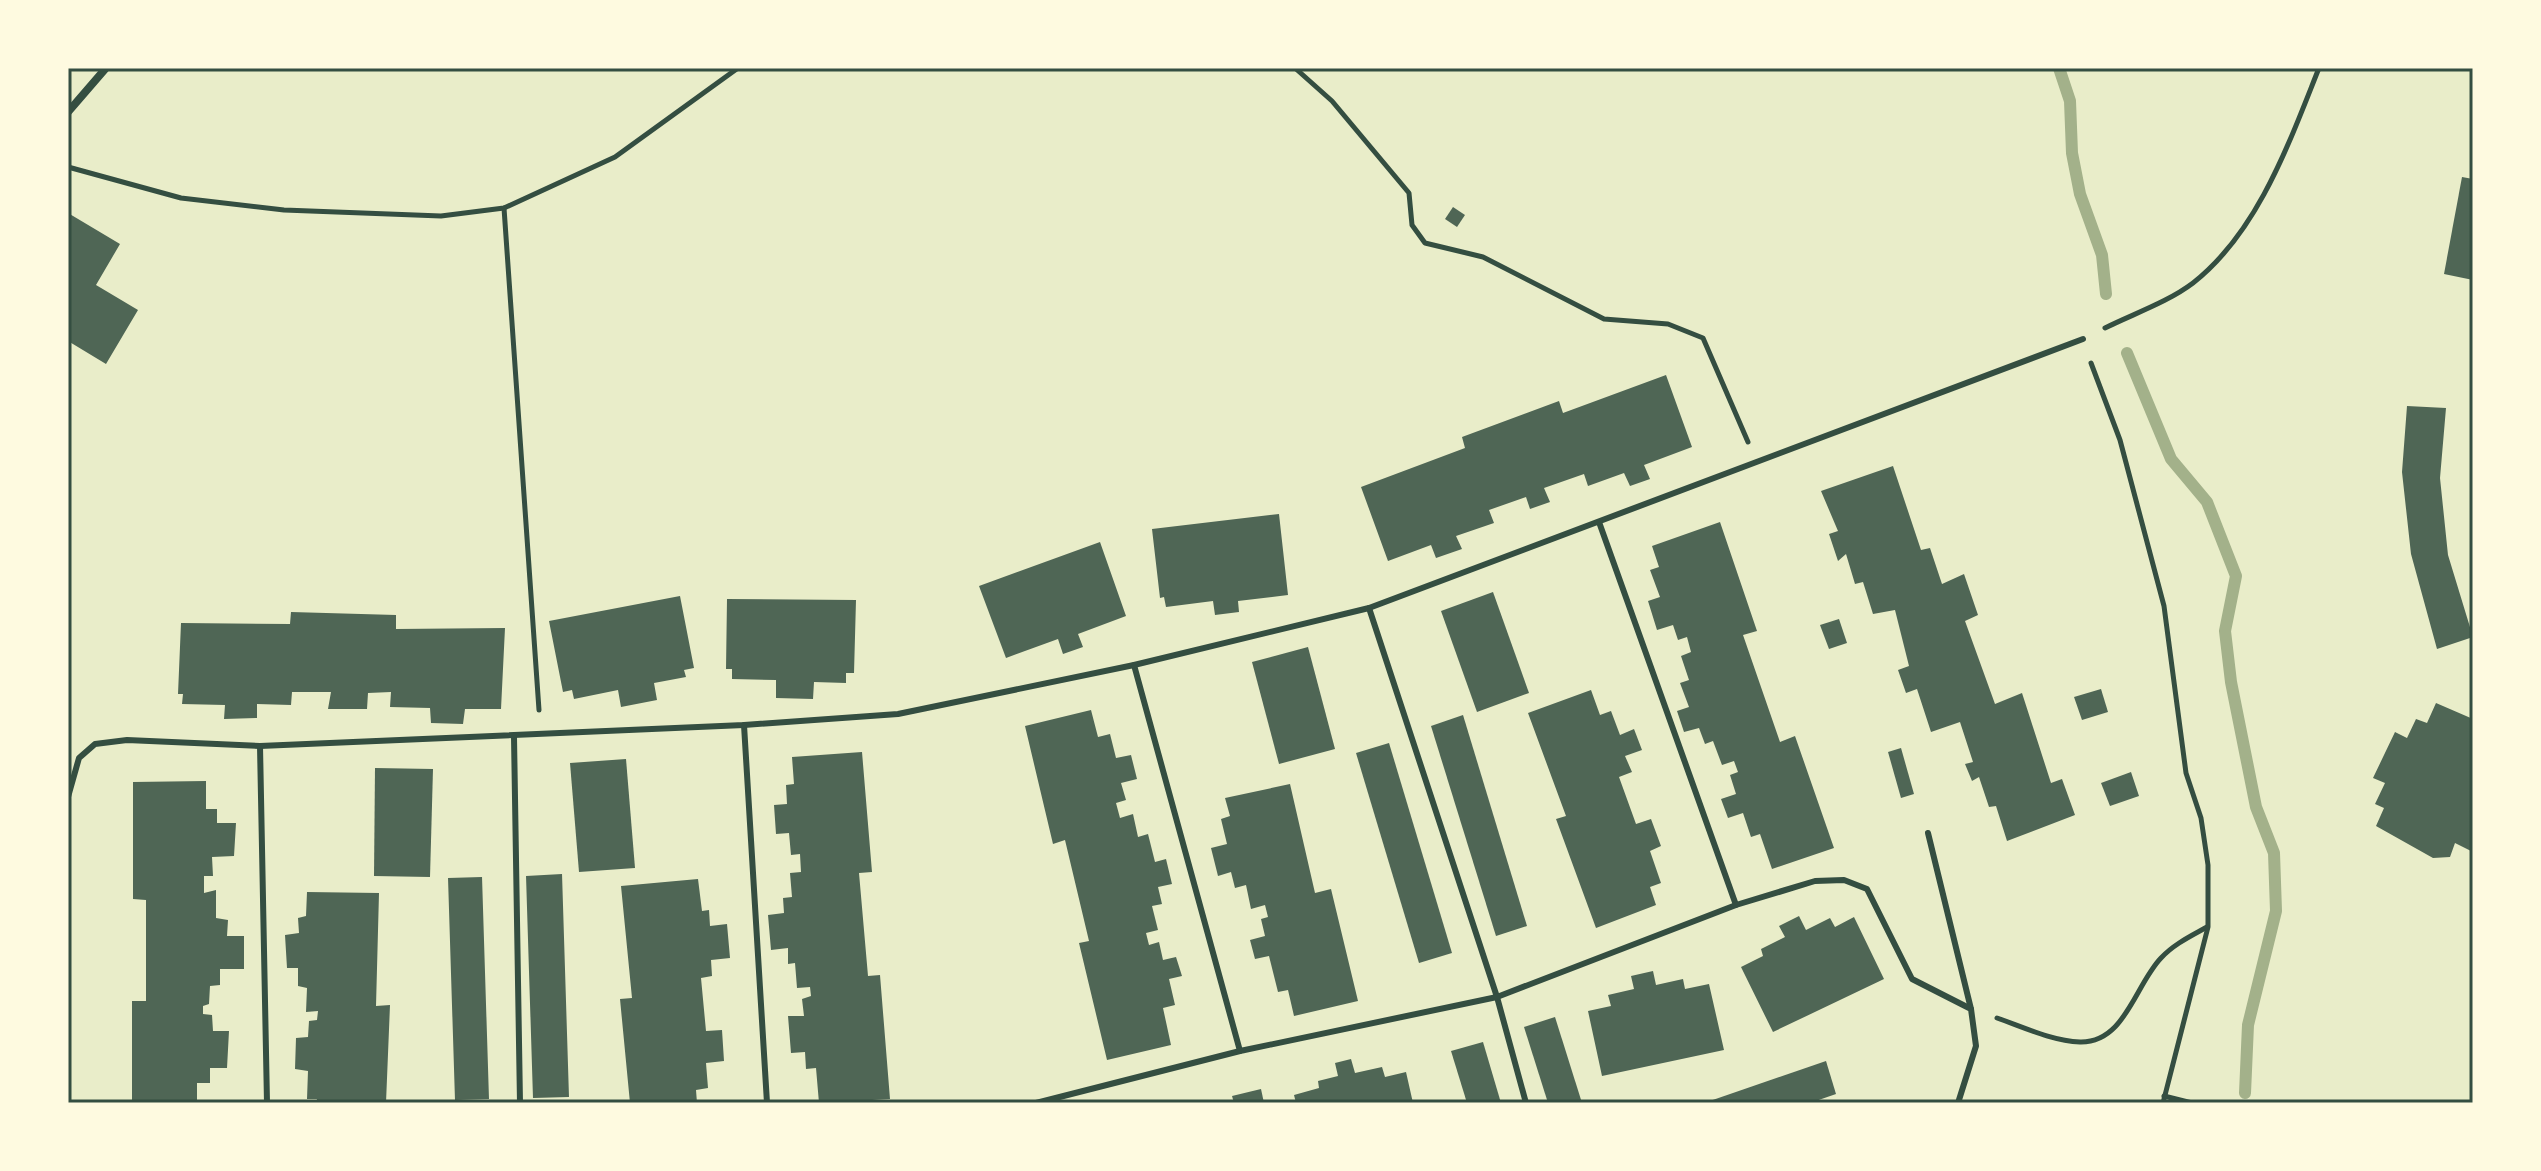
<svg xmlns="http://www.w3.org/2000/svg" width="2541" height="1171" font-family="'Sofia Sans Condensed',sans-serif">
  <style>
    .lines { fill: none; stroke-linecap: round; stroke-linejoin: round }
    .stream { stroke: #a3b18a; stroke-width: 12 }
    .building { fill: #4f6655 }
    .path { stroke: #344e41; stroke-width: 5 }
    .service { stroke: #344e41; stroke-width: 6 }
    .minor { stroke: #344e41; stroke-width: 8 }
    .neatline { fill: none; stroke: #344e41; stroke-width: 3 }
  </style>
  <rect width="100%" height="100%" fill="#e9edc9"/>
  <g class="lines">
    <!-- stream -->
    <g class="stream">
      <polyline points="2059,68 2070,101 2072,153 2080,194 2102,255 2106,294"/>
      <polyline points="2127,353 2171,459 2207,502 2236,576 2225,631 2231,682 2256,807 2274,853 2276,911 2248,1025 2245,1093"/>
    </g>
  </g>
  <!-- building -->
  <g class="building">
    <polygon points="2462,177 2473,179 2473,280 2444,274"/>
    <polygon points="1453,207 1465,215 1457,227 1445,219"/>
    <polygon points="68,213 120,244 96,285 138,310 106,364 68,341"/>
    <polygon points="1666,375 1692,447 1644,465 1650,479 1630,486 1624,473 1588,486 1584,474 1544,488 1550,502 1530,509 1526,497 1489,510 1494,523 1456,536 1462,549 1436,558 1431,545 1388,561 1361,487 1465,448 1462,437 1559,401 1563,413"/>
    <polygon points="2407,406 2446,408 2440,478 2448,555 2473,637 2437,649 2411,554 2402,472"/>
    <polygon points="1893,466 1921,550 1930,548 1942,584 1964,574 1978,615 1965,621 1995,704 2022,693 2051,783 2062,779 2075,815 2007,841 1996,806 1989,807 1979,777 1972,781 1965,764 1973,762 1960,722 1931,732 1917,689 1906,693 1898,670 1909,666 1895,610 1873,614 1863,582 1855,584 1846,554 1838,561 1829,534 1838,531 1821,491"/>
    <polygon points="1279,514 1288,595 1238,601 1239,612 1215,615 1213,601 1166,607 1164,597 1160,598 1152,529"/>
    <polygon points="1720,522 1757,631 1743,635 1780,742 1795,736 1834,848 1772,869 1760,834 1751,837 1743,813 1728,818 1721,799 1736,794 1730,775 1738,772 1734,761 1722,765 1713,741 1705,744 1699,728 1684,732 1677,711 1689,707 1680,683 1689,680 1681,656 1691,652 1687,637 1678,640 1673,625 1657,630 1648,601 1660,597 1650,570 1659,567 1652,546"/>
    <polygon points="1100,542 1126,616 1078,634 1083,647 1063,654 1058,639 1006,658 979,586"/>
    <polygon points="1493,592 1529,693 1477,712 1441,611"/>
    <polygon points="680,596 694,668 684,670 686,677 654,683 657,700 621,707 618,690 574,699 572,690 563,692 549,621"/>
    <polygon points="727,599 856,600 854,673 846,673 846,683 814,682 813,699 776,698 776,680 732,679 732,669 726,669"/>
    <polygon points="291,612 396,615 396,629 505,628 501,709 465,709 463,724 431,723 430,708 390,707 391,692 368,693 367,709 328,709 331,692 292,692 291,705 257,704 257,718 224,719 225,705 182,704 183,694 178,694 181,623 290,624"/>
    <polygon points="1839,619 1847,643 1829,649 1820,625"/>
    <polygon points="1308,647 1335,749 1279,764 1252,662"/>
    <polygon points="2101,689 2108,712 2082,720 2074,697"/>
    <polygon points="1591,690 1600,715 1611,711 1620,735 1634,729 1642,750 1625,756 1632,772 1619,777 1636,824 1651,819 1661,846 1650,851 1661,883 1650,887 1656,905 1596,928 1556,819 1566,816 1528,713"/>
    <polygon points="2436,703 2473,719 2473,852 2455,843 2450,857 2433,858 2376,826 2384,808 2375,804 2385,783 2373,778 2395,732 2407,738 2416,719 2427,723"/>
    <polygon points="1091,710 1098,737 1110,734 1116,758 1131,755 1137,779 1121,783 1126,800 1116,803 1120,818 1133,814 1138,837 1148,834 1155,862 1166,859 1172,884 1158,887 1162,904 1152,906 1158,930 1146,933 1149,945 1159,942 1163,960 1176,957 1182,976 1169,979 1175,1005 1163,1008 1171,1045 1107,1060 1079,943 1089,941 1065,840 1053,844 1025,726"/>
    <polygon points="1463,715 1527,926 1496,936 1431,726"/>
    <polygon points="1389,743 1452,953 1419,963 1356,753"/>
    <polygon points="1901,748 1914,794 1901,798 1888,752"/>
    <polygon points="862,752 872,872 859,873 868,976 880,975 890,1099 819,1103 816,1068 806,1069 805,1052 791,1053 788,1016 804,1016 802,999 811,996 810,987 797,988 795,963 788,964 788,948 771,950 768,915 784,913 783,898 792,897 790,873 801,872 800,854 791,855 789,833 776,834 774,805 787,804 786,785 794,784 792,757"/>
    <polygon points="626,759 635,868 579,872 570,763"/>
    <polygon points="375,768 433,769 430,877 374,876"/>
    <polygon points="2131,772 2139,796 2110,806 2101,783"/>
    <polygon points="206,781 206,809 217,809 217,823 236,823 234,856 212,857 213,876 204,876 204,893 216,890 216,918 228,920 227,936 244,936 244,969 220,969 220,985 210,986 209,1004 203,1006 203,1014 212,1015 213,1031 229,1031 227,1068 210,1068 210,1083 197,1083 197,1103 132,1103 132,1001 146,1001 146,900 133,899 133,782"/>
    <polygon points="1290,784 1315,893 1331,889 1358,1001 1294,1016 1288,990 1278,992 1269,956 1255,959 1250,940 1265,936 1261,919 1268,917 1265,905 1251,909 1246,885 1235,888 1231,872 1218,876 1211,848 1227,844 1221,819 1230,816 1225,798"/>
    <polygon points="562,874 569,1097 533,1098 526,876"/>
    <polygon points="482,877 489,1099 455,1100 448,878"/>
    <polygon points="698,879 702,911 709,910 710,926 727,924 730,958 711,960 712,976 701,978 706,1031 722,1030 724,1061 706,1063 708,1088 696,1090 697,1103 630,1103 620,999 632,998 621,886"/>
    <polygon points="307,892 379,893 376,1006 390,1005 386,1103 316,1103 317,1099 307,1099 308,1071 295,1069 296,1038 308,1037 309,1021 317,1020 318,1011 306,1012 307,988 298,986 298,968 287,968 285,935 299,933 298,918 306,916"/>
    <polygon points="1799,916 1806,930 1830,918 1835,927 1854,917 1884,979 1773,1032 1741,967 1763,956 1761,949 1785,937 1779,926"/>
    <polygon points="1653,971 1656,985 1683,979 1685,989 1709,984 1724,1050 1602,1076 1588,1011 1611,1006 1608,995 1634,989 1631,976"/>
    <polygon points="1555,1017 1582,1103 1548,1103 1524,1027"/>
    <polygon points="1483,1042 1501,1103 1467,1103 1451,1051"/>
    <polygon points="1351,1059 1355,1073 1382,1067 1385,1077 1406,1072 1413,1103 1296,1103 1294,1095 1319,1088 1318,1081 1338,1076 1335,1063"/>
    <polygon points="1826,1061 1836,1094 1810,1103 1704,1103"/>
    <polygon points="1261,1089 1264,1103 1234,1103 1232,1096"/>
  </g>
  <g class="lines">
    <!-- path -->
    <g class="path">
      <polyline points="1295,68 1332,101 1409,193 1412,225 1425,243 1483,257 1604,319 1668,324 1703,338 1748,442"/>
      <polyline points="68,167 181,198 284,210 441,216 504,208 615,157 738,68"/>
      <polyline points="504,208 539,710"/>
      <path d="M2105,328c28,-14 63,-26 88,-45 65,-51 96,-140 126,-215"/>
      <polyline points="2091,363 2120,440 2164,606 2186,773 2201,818 2208,865 2208,927 2163,1103"/>
      <path d="M1997,1018c26,9 55,23 83,24 45,1 55,-57 81,-84 13,-14 30,-22 46,-31"/>
      <polyline points="2164,1096 2192,1103"/>
    </g>
    <!-- service -->
    <g class="service">
      <polyline points="1599,522 1736,905"/>
      <polyline points="1369,608 1497,997 1526,1103"/>
      <polyline points="1134,665 1240,1051"/>
      <polyline points="744,725 767,1103"/>
      <polyline points="514,737 520,1103"/>
      <polyline points="260,746 267,1103"/>
      <polyline points="68,797 79,758 95,744 127,740 260,746 744,725 898,714 1134,665 1369,608 2083,339"/>
      <polyline points="1928,833 1971,1009"/>
      <polyline points="1036,1103 1240,1051 1497,997 1736,905 1815,881 1844,880 1867,889 1912,979 1971,1009 1976,1046 1958,1103"/>
    </g>
    <!-- minor -->
    <polyline class="minor" points="68,112 106,68"/>
  </g>
  <!-- border -->
  <rect width="2541" height="1171" fill="none" stroke="#fefae0" stroke-width="140"/>
  <rect x="70" y="70" width="2401" height="1031" class="neatline"/>
</svg>
